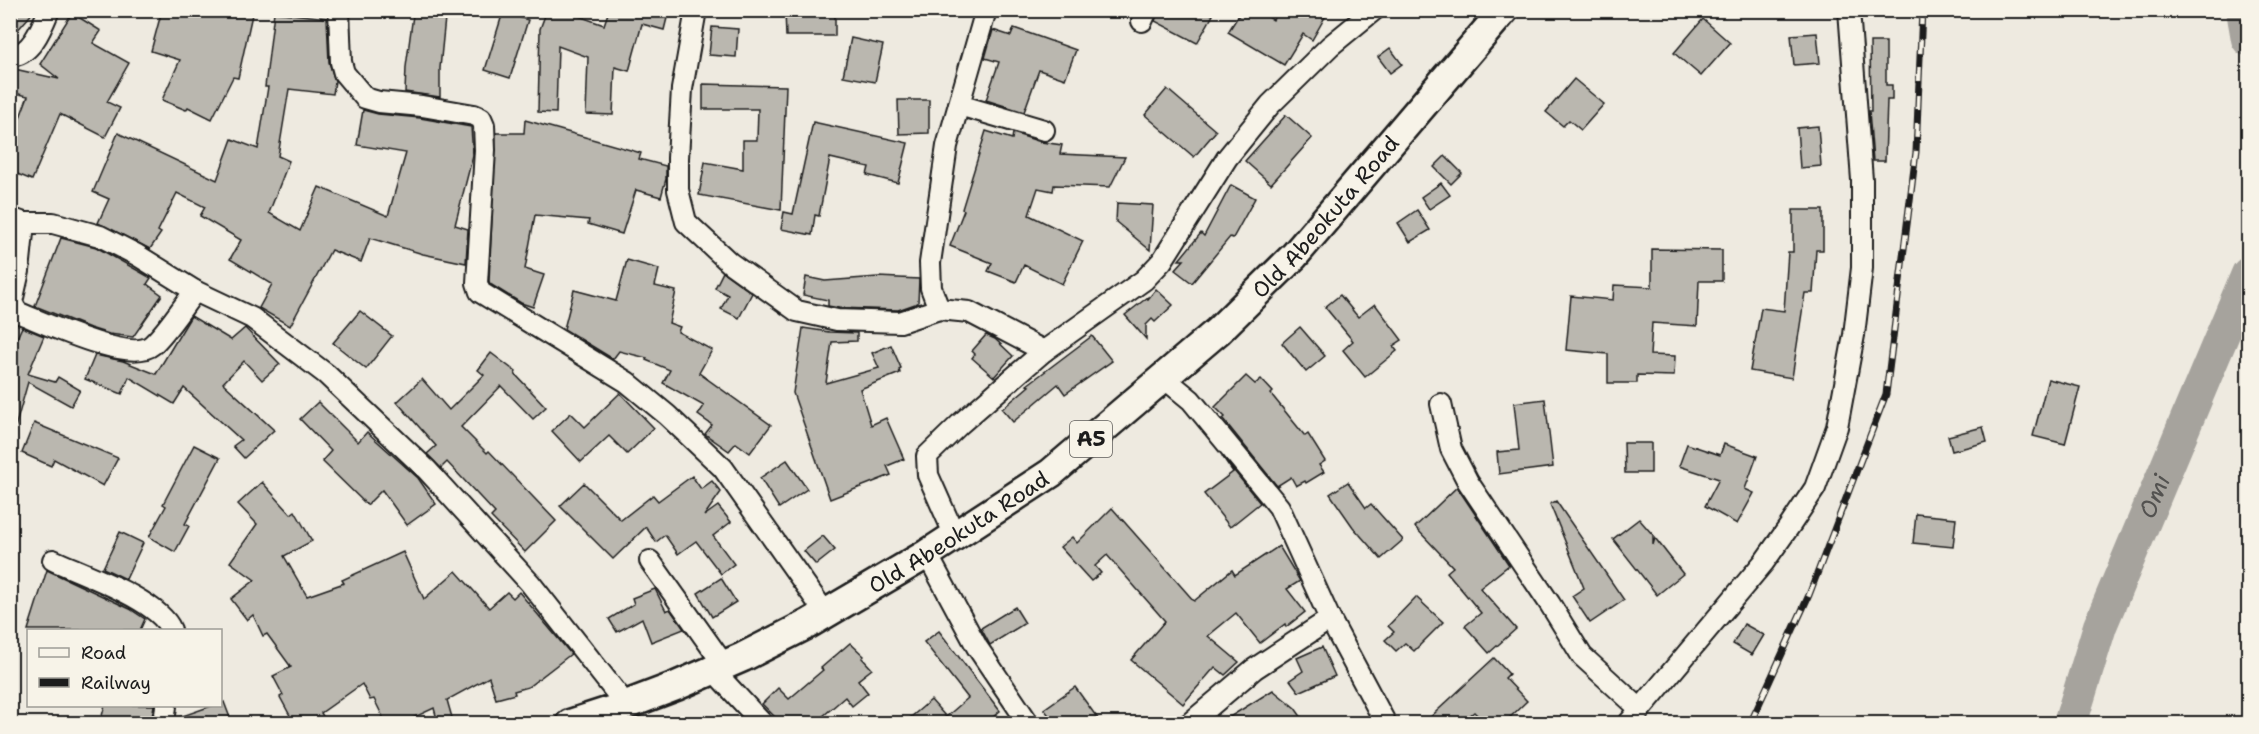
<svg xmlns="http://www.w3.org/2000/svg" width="2259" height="734" font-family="'Shantell Sans',sans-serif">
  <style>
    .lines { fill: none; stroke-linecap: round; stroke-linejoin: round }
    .river { stroke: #a6a39d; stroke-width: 34 }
    .building { fill: #bab7af; stroke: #1c1c1c; stroke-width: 1.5 }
    .minor-casing { stroke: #1c1c1c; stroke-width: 24 }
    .highway-casing { stroke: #1c1c1c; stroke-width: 33 }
    .minor { stroke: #f7f3e8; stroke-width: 20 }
    .highway { stroke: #f7f3e8; stroke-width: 28 }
    .rail-casing { stroke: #1c1c1c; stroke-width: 7 }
    .rail { stroke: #f7f3e8; stroke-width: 4.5; stroke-dasharray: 14; stroke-linecap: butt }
    .labels { text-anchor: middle; stroke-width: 6; stroke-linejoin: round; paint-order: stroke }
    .shield { fill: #f7f3e8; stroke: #5e5c59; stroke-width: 1.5 }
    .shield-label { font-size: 21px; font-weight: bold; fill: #1c1c1c }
    .street-label { font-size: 22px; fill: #1c1c1c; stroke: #f7f3e8 }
    .water-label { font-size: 24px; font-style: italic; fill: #535250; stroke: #f7f3e8 }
  </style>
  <rect width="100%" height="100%" fill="#eeeae0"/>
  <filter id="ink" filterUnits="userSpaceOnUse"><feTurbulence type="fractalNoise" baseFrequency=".0167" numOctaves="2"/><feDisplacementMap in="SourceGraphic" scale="12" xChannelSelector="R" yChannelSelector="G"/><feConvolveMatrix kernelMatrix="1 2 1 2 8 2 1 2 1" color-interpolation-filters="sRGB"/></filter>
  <g filter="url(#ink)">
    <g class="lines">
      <!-- river -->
      <g class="river">
        <polyline points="2243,10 2248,39"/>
        <path id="s1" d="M2070,724l30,-98 148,-352"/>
      </g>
    </g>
    <!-- building -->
    <g class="building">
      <polygon points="10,10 35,10 10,39"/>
      <polygon points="162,10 253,10 238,78 233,77 212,119 188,107 186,110 162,100 180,60 151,51"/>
      <polygon points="547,10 562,10 604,25 609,10 669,10 664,30 642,24 629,71 615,67 613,115 586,114 588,57 558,46 556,113 538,112 540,29"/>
      <polygon points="1159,10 1204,10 1213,15 1197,43 1155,21"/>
      <polygon points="1242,10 1257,10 1273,20 1278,10 1329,10 1312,40 1303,34 1284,65 1228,32"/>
      <polygon points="785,11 835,11 835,36 786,36"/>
      <polygon points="274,12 327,18 329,62 335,81 333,94 289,89 278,156 289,161 269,213 300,231 319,187 388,216 406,153 357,145 363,110 378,114 420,118 471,127 473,155 455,225 468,229 466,263 423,254 370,238 361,262 331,250 290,326 259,308 272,284 230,259 241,240 200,216 205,207 177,193 158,231 161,233 150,249 98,223 109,199 93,192 118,133 217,180 232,139 258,149 268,87 265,87"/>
      <polygon points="503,12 528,20 510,78 485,70"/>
      <polygon points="72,13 101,31 93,43 129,63 107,102 120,108 105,137 60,114 32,180 10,171 10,144 28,96 10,92 10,68 59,79 40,64"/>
      <polygon points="413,15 445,18 440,68 440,97 405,92 406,67"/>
      <polygon points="1703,19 1730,43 1701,76 1674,53"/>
      <polygon points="712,27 738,29 736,57 709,55"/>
      <polygon points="1014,28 1076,50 1065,79 1039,70 1024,112 986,100 999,62 985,58 993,30 1011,36"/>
      <polygon points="1817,33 1820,63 1794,65 1791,35"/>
      <polygon points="851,38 883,45 875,82 843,76"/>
      <polygon points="1870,42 1886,42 1886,85 1892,85 1892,100 1887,100 1885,161 1873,161 1869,111 1871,111"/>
      <polygon points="1390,48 1402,64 1390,73 1378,57"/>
      <polygon points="1574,79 1604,104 1581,130 1569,120 1563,126 1546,112"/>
      <polygon points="703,84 786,86 781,210 699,195 705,162 743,169 743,140 757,140 758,109 703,109"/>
      <polygon points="1167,89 1216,131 1194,157 1145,115"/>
      <polygon points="898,100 929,100 929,133 899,134"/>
      <polygon points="1286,115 1312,138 1271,184 1245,161"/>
      <polygon points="525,120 641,153 639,159 666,166 666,179 661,197 636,190 622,234 588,224 589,220 535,215 525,269 544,275 533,307 521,303 490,284 489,281 496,133 524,133"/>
      <polygon points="813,122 908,143 898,183 867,175 869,167 830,158 819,216 815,215 812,235 781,229 784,212 793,214"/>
      <polygon points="1818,126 1821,166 1800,168 1797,128"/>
      <polygon points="986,131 1012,139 1013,133 1041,142 1062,145 1060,154 1125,157 1110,187 1054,185 1053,191 1038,188 1029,215 1083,241 1062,284 1024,265 1016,282 988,271 992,263 950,246 964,210 962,209"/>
      <polygon points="1445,156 1462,173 1451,184 1434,167"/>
      <polygon points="1441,183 1450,195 1429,209 1421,197"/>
      <polygon points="1231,185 1255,198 1233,238 1230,237 1192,283 1175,270 1184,260 1179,260 1201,233 1204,236"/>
      <polygon points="1117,203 1153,205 1150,250 1116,222"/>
      <polygon points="1417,210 1430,230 1410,242 1398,223"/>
      <polygon points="1793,210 1823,210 1823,250 1816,250 1813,293 1805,293 1792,378 1750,371 1761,308 1784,311 1788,252 1793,252"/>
      <polygon points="61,238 96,247 151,278 147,284 162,295 133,337 109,334 90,328 35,306"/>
      <polygon points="1652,249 1722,250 1722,281 1699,281 1697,326 1652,323 1650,355 1675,356 1674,376 1637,375 1637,383 1608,383 1608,354 1566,350 1571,296 1613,300 1614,285 1652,287"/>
      <polygon points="627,260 659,269 655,286 676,291 669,323 680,327 678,332 712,350 699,373 771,425 750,453 736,443 729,451 705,434 712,425 698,415 704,406 663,383 670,370 646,360 647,358 619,351 613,359 564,329 574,290 616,301"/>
      <polygon points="723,272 752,293 739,318 721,309 728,295 715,288"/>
      <polygon points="806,277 825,281 878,277 919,279 918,303 898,310 839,308 828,306 828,300 803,295"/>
      <polygon points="1156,289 1173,305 1155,322 1152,319 1146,325 1146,339 1125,315 1148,297 1148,299"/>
      <polygon points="1340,295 1358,317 1375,304 1402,340 1393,346 1397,351 1365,377 1343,350 1353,341 1325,307"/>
      <polygon points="360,311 392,336 366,369 333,343"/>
      <polygon points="191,316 231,340 245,328 280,364 262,380 244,361 223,383 274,430 244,458 233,446 241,440 184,388 174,404 129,377 122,394 85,379 95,355 123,361 156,374"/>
      <polygon points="22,327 44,336 28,374 55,382 58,377 80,390 71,406 28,382 15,428 10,427 10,353"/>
      <polygon points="1300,327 1325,356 1306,372 1282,343"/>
      <polygon points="803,328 829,332 857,333 857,341 832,342 826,383 879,368 872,353 891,345 901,368 899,369 900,373 860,389 871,425 886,418 904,459 887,466 891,475 830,499 793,393"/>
      <polygon points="986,335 995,339 1013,356 994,377 972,358 975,354 972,351"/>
      <polygon points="1092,336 1112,361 1065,394 1058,384 1013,422 1002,409 1029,386 1027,385"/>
      <polygon points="491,353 516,372 515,374 546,407 533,419 501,386 461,427 487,453 489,451 556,521 525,552 491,517 495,513 447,462 441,468 427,454 436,446 397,402 422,379 449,410 484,375 478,370"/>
      <polygon points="1246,376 1255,384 1261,379 1273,392 1271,394 1305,436 1308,434 1325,461 1319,465 1324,472 1306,483 1305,481 1296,486 1291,477 1277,486 1223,419 1225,417 1215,407"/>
      <polygon points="2048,379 2080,387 2065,444 2033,436"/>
      <polygon points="620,393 654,428 627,454 609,436 581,462 552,431 571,413 585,427"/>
      <polygon points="1545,399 1553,467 1499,474 1497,452 1519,450 1514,403"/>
      <polygon points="318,402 358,442 367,432 418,478 436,504 407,525 382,490 367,505 322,461 331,451 300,419"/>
      <polygon points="34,423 118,458 103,486 54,459 51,466 22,453"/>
      <polygon points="1983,427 1987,442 1952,451 1948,436"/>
      <polygon points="1624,443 1651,443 1651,473 1625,473"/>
      <polygon points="1687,444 1720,455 1724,444 1757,456 1745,489 1754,493 1737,524 1705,506 1719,479 1679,466"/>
      <polygon points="194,445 220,458 185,524 189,526 175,552 149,537 166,506 163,504"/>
      <polygon points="1222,456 1260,503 1230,527 1204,494 1233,472"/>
      <polygon points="787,460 807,489 779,508 760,478"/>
      <polygon points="692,476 701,489 712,481 721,492 704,516 718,506 731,522 713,536 734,564 721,574 696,541 678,554 665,535 656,542 646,527 613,559 560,506 584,483 621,520 653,495 658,501"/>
      <polygon points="262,482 291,514 295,511 312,541 284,556 307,596 344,583 342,580 403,552 424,599 456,571 489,608 507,592 513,598 519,592 571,654 528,687 514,691 515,694 496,699 489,677 447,700 453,721 438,723 434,708 402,723 386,723 374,699 370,700 362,684 321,713 327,723 294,723 280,697 283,695 273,676 291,667 267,634 263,636 253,615 247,620 231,599 255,580 230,562 257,524 238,504"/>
      <polygon points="1348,482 1366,508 1371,504 1403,540 1381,559 1353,527 1330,494"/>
      <polygon points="1457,487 1509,565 1480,588 1516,629 1489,653 1465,626 1481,613 1447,572 1453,567 1415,527"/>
      <polygon points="1556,501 1624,600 1590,623 1572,596 1584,588 1550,504"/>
      <polygon points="1112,508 1194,601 1232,570 1235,575 1279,546 1300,581 1287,589 1305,612 1286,627 1285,624 1260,643 1236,613 1208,636 1239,662 1225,675 1215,667 1183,704 1131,660 1165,621 1107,555 1095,566 1101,573 1091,581 1060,547 1072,537 1077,543"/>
      <polygon points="1916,514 1956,518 1953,547 1913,543"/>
      <polygon points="1639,519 1653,535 1653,545 1655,538 1683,574 1657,595 1613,539"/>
      <polygon points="120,532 143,543 126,579 103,568"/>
      <polygon points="823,536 835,550 816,565 804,551"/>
      <polygon points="47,570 130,609 145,619 140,630 28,630"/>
      <polygon points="721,578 736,602 712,617 698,593"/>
      <polygon points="655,589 666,611 670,609 684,629 651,642 642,618 617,632 609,619 634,604 632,598"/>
      <polygon points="1416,597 1443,622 1414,651 1405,643 1396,651 1385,640 1394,632 1388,626"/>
      <polygon points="1015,607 1025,623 990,645 981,628"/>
      <polygon points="1744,624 1764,635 1752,655 1733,644"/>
      <polygon points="939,631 1000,711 986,723 904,723 931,700 946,717 968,698 924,642"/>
      <polygon points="850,643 864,656 862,658 872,669 858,680 868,693 852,706 845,697 815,723 781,723 762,704 778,688 789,699 823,670 821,668"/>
      <polygon points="1322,647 1335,676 1299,692 1290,680 1303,671 1297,658"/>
      <polygon points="1494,658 1509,674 1505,678 1527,701 1504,723 1485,723 1474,712 1461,723 1424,723"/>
      <polygon points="1075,687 1101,723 1055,723 1044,709"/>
      <polygon points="1273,690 1295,708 1302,718 1293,723 1220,723"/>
      <polygon points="224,702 232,723 176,723 177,718 214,705 220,705"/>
      <polygon points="105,705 154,705 151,723 100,723"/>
    </g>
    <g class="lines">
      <!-- minor casing -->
      <g class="minor-casing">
        <g id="minor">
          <polyline points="339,10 341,62 344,73 365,98 379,102 422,106 474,115 481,118 484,125 485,150 477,283 480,292 627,382 667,415 723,468 826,614"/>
          <polyline points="696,10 682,89 678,158 678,190 686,222 730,263 797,311 837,320 900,322 939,309"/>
          <polyline points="986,10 947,146 930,263 931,288 939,309 969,312 1044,351"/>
          <polyline points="1142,21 1147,10"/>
          <path d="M10,56c21,0 32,-29 39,-46"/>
          <polyline points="959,105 1044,130"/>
          <polyline points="10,218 24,223 53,223 100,236 137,255 195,291 252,318 326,374 427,470 530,583 626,705"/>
          <path d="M24,223l-5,48 -7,31 5,10c26,10 113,52 135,33 14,-12 31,-39 43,-54"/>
          <polyline points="1163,377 1191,400 1279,507 1330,619 1386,724"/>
          <polyline points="1441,404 1451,449 1468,482 1550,604 1582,656 1640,709"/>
          <polyline points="955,536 928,475 927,456 960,424 1044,351 1144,280 1162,261 1227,158 1270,105 1330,46 1374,10"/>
          <polyline points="927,554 977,647 1029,724"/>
          <path d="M53,560c30,14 106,40 118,70"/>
          <polyline points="650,561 724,665"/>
          <polyline points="713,670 763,724"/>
          <polyline points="164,724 166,706"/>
          <polyline points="1189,724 1254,669 1330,619"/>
          <polyline points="1628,724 1764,562 1791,524 1815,488 1837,427 1854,335 1862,268 1862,180 1849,10"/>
        </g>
      </g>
      <!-- highway casing -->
      <g class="highway-casing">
        <g id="highway">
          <path id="s2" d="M570,724l40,-13 66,-25 67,-29 65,-33 119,-70 124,-81 167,-142 76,-75 210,-246"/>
        </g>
      </g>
      <!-- minor -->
      <use href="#minor" class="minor"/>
      <!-- highway -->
      <use href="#highway" class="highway"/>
      <!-- rail casing -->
      <g class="rail-casing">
        <polyline id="rail" points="1750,724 1809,595 1886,394 1916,152 1922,10"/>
      </g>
      <!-- rail -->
      <use href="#rail" class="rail"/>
    </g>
  </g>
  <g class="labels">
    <!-- shield labels -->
    <rect class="shield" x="1070" y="421" width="42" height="36" rx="4.5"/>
    <g class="shield-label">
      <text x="1091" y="446">A5</text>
    </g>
    <!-- street labels -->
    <g class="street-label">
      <text dy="8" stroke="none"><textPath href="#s2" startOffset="921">Old Abeokuta Road</textPath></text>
      <text dy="8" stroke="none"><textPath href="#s2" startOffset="435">Old Abeokuta Road</textPath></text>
    </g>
    <!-- water labels -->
    <g class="water-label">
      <text dy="8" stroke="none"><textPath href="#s1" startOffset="243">Omi</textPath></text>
    </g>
  </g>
  <!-- margin -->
  <rect width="2259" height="734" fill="none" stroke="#f7f3e8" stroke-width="36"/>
  <rect x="18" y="18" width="2223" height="698" fill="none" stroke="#1c1c1c" stroke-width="2" filter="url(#ink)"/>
  <!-- legend -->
  <rect x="27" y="629" width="195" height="78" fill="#f7f3e8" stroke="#9f9d96" stroke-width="1.5"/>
  <rect x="39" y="648" width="30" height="9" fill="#f7f3e8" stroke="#9f9d96" stroke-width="1.5"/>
  <text x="81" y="659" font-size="18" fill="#1c1c1c">Road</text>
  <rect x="39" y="678" width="30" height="9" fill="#1c1c1c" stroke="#9f9d96" stroke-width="1.5"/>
  <text x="81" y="689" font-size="18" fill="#1c1c1c">Railway</text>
</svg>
